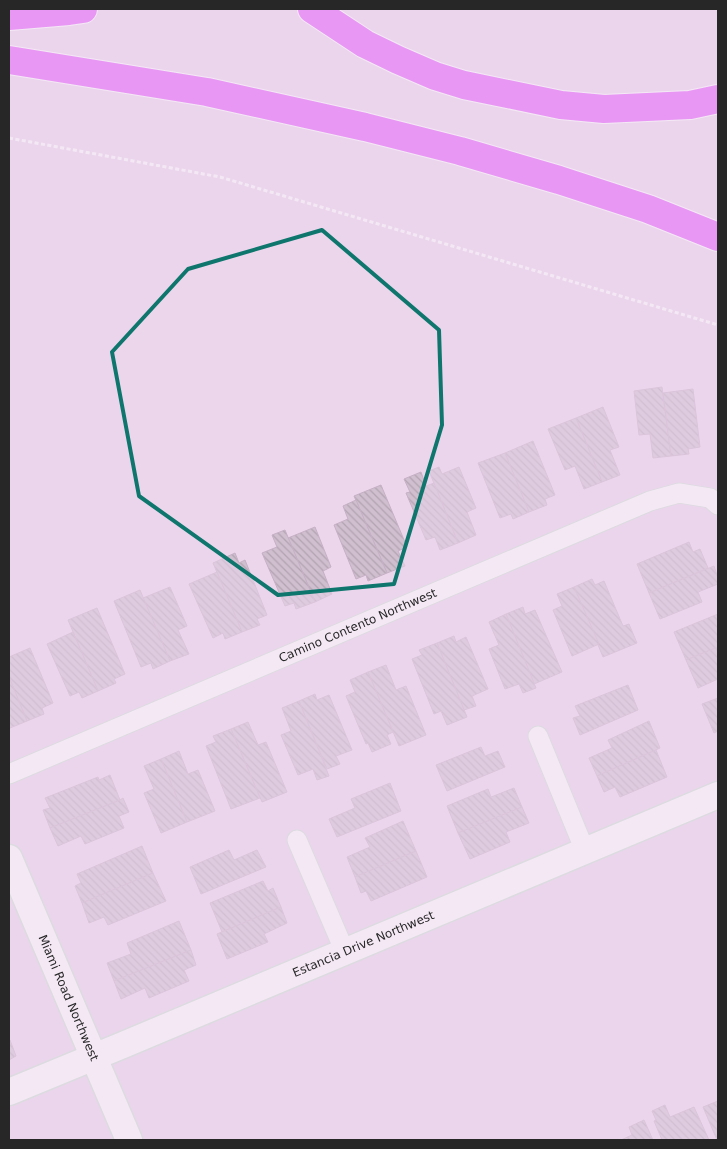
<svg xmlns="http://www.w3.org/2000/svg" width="727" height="1149" font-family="'DejaVu Sans',sans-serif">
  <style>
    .building { fill: url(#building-back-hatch); stroke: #c6b0c5 }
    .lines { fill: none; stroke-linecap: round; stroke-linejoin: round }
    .street-casing { stroke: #cbe2d1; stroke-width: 21 }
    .secondary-casing { stroke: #cbe2d1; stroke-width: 29 }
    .highway-casing { stroke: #fff; stroke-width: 30 }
    .path { stroke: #fff; stroke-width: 3; stroke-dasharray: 4 2.5; stroke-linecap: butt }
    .street { stroke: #fff; stroke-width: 19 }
    .secondary { stroke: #fff; stroke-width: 26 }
    .highway { stroke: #e64dff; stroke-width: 28 }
    .marked { fill: none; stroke: #0f766e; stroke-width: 4; stroke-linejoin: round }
    .labels { text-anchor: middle; stroke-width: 4; stroke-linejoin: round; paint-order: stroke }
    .street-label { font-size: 12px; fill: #272727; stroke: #fff }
  </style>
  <defs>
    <pattern id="building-back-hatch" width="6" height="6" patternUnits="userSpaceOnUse" patternTransform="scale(1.25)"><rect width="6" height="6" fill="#d0bfcf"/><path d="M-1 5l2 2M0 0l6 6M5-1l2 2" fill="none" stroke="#b3a4b2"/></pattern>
  </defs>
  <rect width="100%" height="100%" fill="#ebd6ec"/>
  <!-- building -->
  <g class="building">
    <polygon points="662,387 671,456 653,458 650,434 639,435 634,391"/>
    <polygon points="693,389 700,447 688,449 689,454 671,456 663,393"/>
    <polygon points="603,407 619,447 610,450 620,475 602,482 576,418"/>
    <polygon points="576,418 602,482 584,489 575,466 565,470 548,429"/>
    <polygon points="533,441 555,495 545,499 547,505 529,512 505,453"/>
    <polygon points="505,453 529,512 513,519 511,514 500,518 478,463"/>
    <polygon points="439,467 442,474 459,467 476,508 467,512 476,535 458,543 429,471"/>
    <polygon points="421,472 426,486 434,483 458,543 440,550 435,537 426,540 406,493 410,492 404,479"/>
    <polygon points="381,485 407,547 398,551 405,566 387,573 354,496"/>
    <polygon points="356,500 387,573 368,581 366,575 356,579 334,525 348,519 343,506"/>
    <polygon points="315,527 331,567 323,571 332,594 315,602 288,538"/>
    <polygon points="285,530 315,602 296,609 294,603 285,606 262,553 277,547 272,535"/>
    <polygon points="689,542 693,552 700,549 708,568 649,593 637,564"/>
    <polygon points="235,553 239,563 245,560 267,615 257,619 260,625 242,632 213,563"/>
    <polygon points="714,566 718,578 718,584 698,592 702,602 660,619 649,593"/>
    <polygon points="217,572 242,632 225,639 223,633 213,638 189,584"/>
    <polygon points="592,579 595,585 604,581 623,626 629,624 637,643 603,657 574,587"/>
    <polygon points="170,587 187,626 178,630 189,654 170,661 143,598"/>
    <polygon points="574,587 599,644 572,656 553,610 562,606 557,594"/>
    <polygon points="140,590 170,661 153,669 151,663 141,667 114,601"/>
    <polygon points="523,607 525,614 535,610 562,672 534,684 506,614"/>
    <polygon points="97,608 125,674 114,679 116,683 98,691 68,620"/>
    <polygon points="506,614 536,688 523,693 519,684 505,689 489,649 499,645 489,622"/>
    <polygon points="718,614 718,647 686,660 674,632"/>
    <polygon points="73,632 98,691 82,698 79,692 70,696 47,644"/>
    <polygon points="454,636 456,642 466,637 488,689 472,696 476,706 464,710 437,643"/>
    <polygon points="437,643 467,717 447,725 441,711 434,714 412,659 422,655 419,650"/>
    <polygon points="718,647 718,679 698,688 686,660"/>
    <polygon points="30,648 53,703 42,708 44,714 27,721 9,677 9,657"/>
    <polygon points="386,665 396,690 406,686 426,735 399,746 368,672"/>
    <polygon points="368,672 393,732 387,735 391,744 372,752 368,743 366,744 346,696 355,692 350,680"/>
    <polygon points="9,677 27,721 10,728 9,725"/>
    <polygon points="628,685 638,710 580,735 573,718 580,716 575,706"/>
    <polygon points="315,694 317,700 329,695 352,750 336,756 340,764 327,769 299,701"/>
    <polygon points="718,698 718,731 714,733 702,704"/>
    <polygon points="299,701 329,776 317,780 313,769 298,775 281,735 291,731 282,708"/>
    <polygon points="649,721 660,748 597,776 589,758 612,748 608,740"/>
    <polygon points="248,722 258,745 266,742 287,792 262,802 231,729"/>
    <polygon points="231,729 260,798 231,809 206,746 216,742 213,736"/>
    <polygon points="481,747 485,756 498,751 505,767 447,791 436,765"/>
    <polygon points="656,750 667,777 620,797 615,787 604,792 597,776"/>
    <polygon points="179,751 188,774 198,770 215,811 187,822 161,759"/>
    <polygon points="161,759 187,822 161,833 144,793 154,789 144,766"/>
    <polygon points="110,775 120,800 50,828 43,810 50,808 45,798 98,777 99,780"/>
    <polygon points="390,783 401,811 337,837 329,819 355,808 351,799"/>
    <polygon points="514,788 522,807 458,833 447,806 488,789 491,797"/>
    <polygon points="123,798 129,812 119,816 124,828 85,844 81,836 58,846 50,828 120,800"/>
    <polygon points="522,807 529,823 506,832 510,842 470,859 458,833"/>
    <polygon points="403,821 416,851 355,877 347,857 370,847 365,838"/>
    <polygon points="142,846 153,873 82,903 75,886 81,883 77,874"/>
    <polygon points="229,850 234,860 257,850 266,867 201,894 190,867"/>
    <polygon points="416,851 427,877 371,901 366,891 361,893 355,877"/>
    <polygon points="153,873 166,901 108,925 104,917 89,923 82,903"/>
    <polygon points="263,881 268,891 273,888 281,907 222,932 210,903"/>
    <polygon points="281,907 287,923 264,934 268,942 227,959 217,934"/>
    <polygon points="179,921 191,950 114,981 107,963 131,954 127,943"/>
    <polygon points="191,950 196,965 184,970 189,981 149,998 145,988 121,999 114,981"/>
    <polygon points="10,1040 16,1056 9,1060 9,1040"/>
    <polygon points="718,1101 718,1140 717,1140 703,1107"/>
    <polygon points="665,1105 670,1117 694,1107 709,1140 662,1140 654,1121 656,1120 652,1111"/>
    <polygon points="644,1120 653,1140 621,1140 632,1135 629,1127"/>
  </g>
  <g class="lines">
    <!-- street casing -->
    <g class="street-casing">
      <g id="street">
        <polyline points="538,736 585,851"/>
        <path id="s1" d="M9,774l641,-273 29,-8 31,5 8,7"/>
        <polyline points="297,840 345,952"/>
      </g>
    </g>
    <!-- secondary casing -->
    <g class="secondary-casing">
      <g id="secondary">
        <path id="s2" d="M9,858l120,282"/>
        <path id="s3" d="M9,1092l114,-47 595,-250"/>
      </g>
    </g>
    <!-- highway casing -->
    <g class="highway-casing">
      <g id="highway">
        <polyline points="312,9 365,44 398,60 435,76 464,85 561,105 604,109 690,105 718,99"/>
        <polyline points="9,16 69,11 83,9"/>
        <polyline points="9,60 207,92 365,127 460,151 559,180 648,209 718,237"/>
      </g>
    </g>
    <!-- path -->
    <polyline class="path" points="9,138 220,177 718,325"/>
    <!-- street -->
    <use href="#street" class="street"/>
    <!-- secondary -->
    <use href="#secondary" class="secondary"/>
    <!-- highway -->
    <use href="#highway" class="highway"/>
  </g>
  <!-- marked area -->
  <path d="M0 0H727V1149H0ZM322,230l117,100 3,95 -48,159 -116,11 -139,-99 -27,-144 76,-83z" fill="#ebd6ec" fill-opacity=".55" fill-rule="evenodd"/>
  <path class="marked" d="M322,230l117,100 3,95 -48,159 -116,11 -139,-99 -27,-144 76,-83z"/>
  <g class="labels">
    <!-- street labels -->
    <g class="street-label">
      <text dy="4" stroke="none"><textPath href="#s1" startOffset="379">Camino Contento Northwest</textPath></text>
      <text dy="4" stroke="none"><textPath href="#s3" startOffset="384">Estancia Drive Northwest</textPath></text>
      <text dy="4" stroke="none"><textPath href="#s2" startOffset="152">Miami Road Northwest</textPath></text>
    </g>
  </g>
  <!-- border -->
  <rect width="727" height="1149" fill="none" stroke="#272727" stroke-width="20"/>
</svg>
